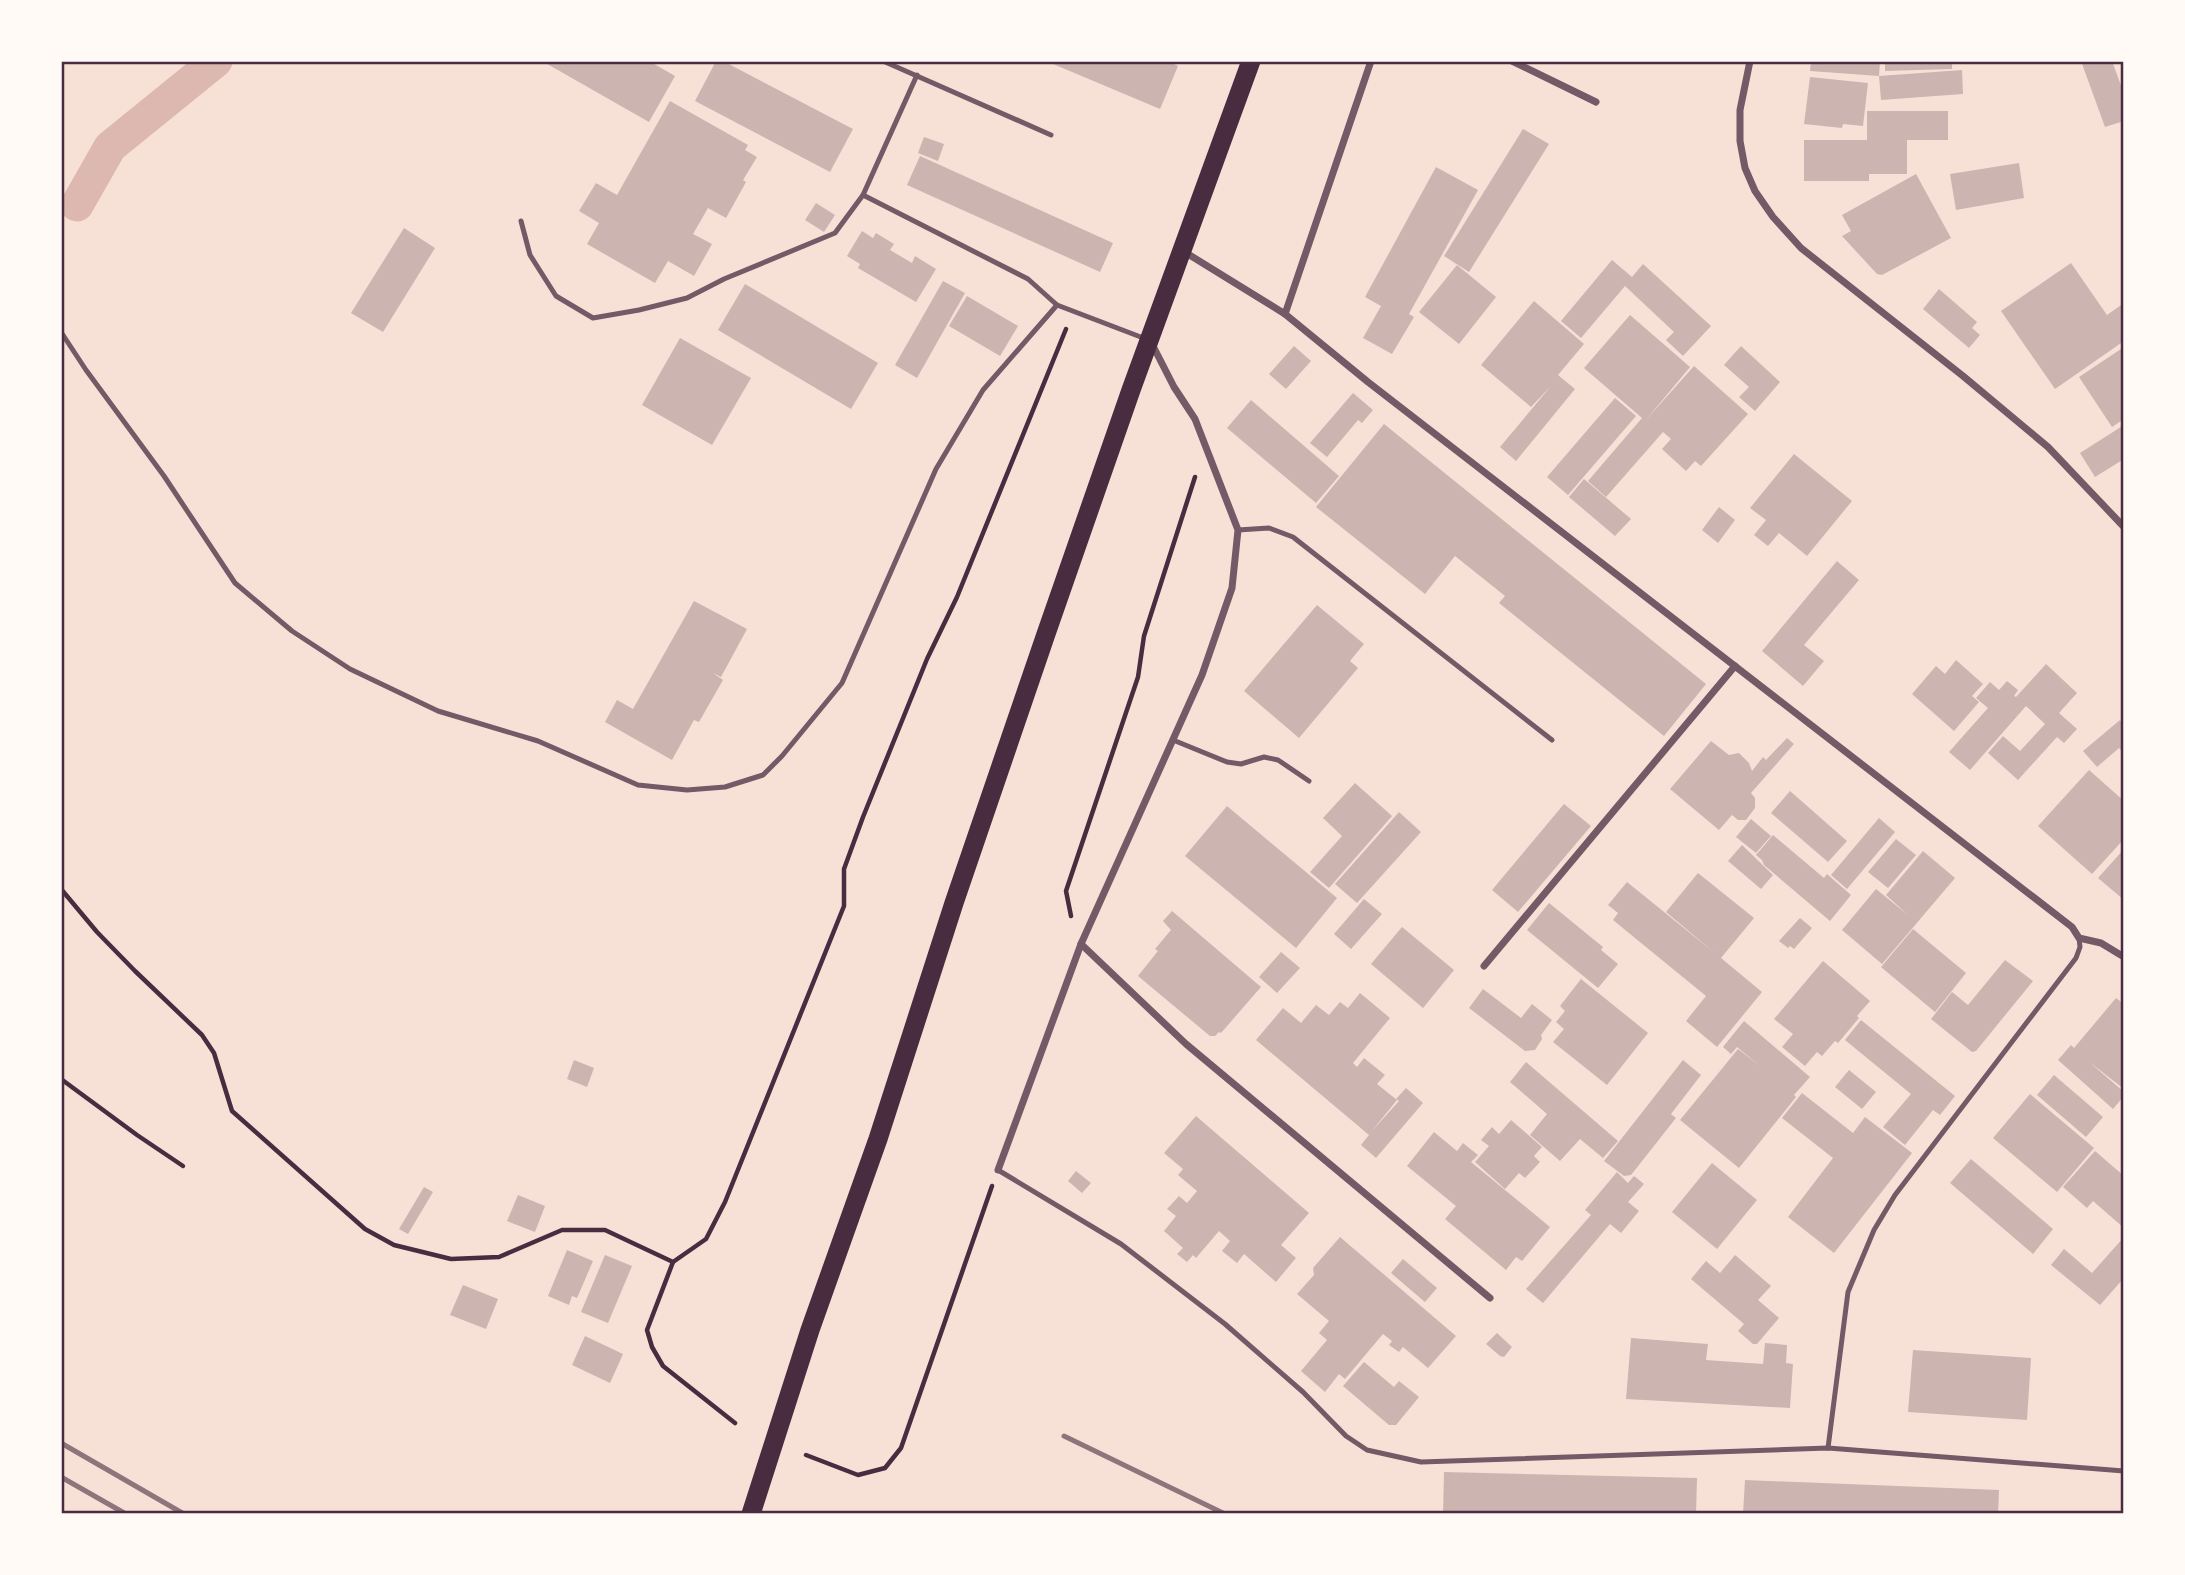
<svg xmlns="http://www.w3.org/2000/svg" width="2185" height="1575" font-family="'Playfair Display',serif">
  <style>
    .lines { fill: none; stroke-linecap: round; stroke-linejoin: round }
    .canal { stroke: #dcb8b0; stroke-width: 33 }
    .building { fill: #ccb4b1 }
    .path { stroke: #4a2c40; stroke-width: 4.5 }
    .service { stroke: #755966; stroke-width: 5 }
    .minor { stroke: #755966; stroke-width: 7 }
    .trunk { stroke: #4a2c40; stroke-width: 19 }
    .rail { stroke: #8f747c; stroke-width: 5 }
    .neatline { fill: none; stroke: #4a2c40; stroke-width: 2.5 }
  </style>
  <rect width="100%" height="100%" fill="#f7e1d7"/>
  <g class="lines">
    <!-- canal -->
    <polyline class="canal" points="77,205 110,147 216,61"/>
  </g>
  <!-- building -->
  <g class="building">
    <polygon points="542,61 649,61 675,76 649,122"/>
    <polygon points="716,61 723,61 853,129 830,172 695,101"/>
    <polygon points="1046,61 1168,61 1178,66 1160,109"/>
    <polygon points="1811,61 1880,61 1879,76 1810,71"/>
    <polygon points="1885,61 1952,61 1952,69 1885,71"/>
    <polygon points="2081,61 2112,61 2124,94 2124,121 2105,127"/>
    <polygon points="1962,70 1963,94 1881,100 1879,76"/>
    <polygon points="1810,77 1868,83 1863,126 1843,124 1842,128 1804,124"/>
    <polygon points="670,101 748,145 745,150 757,157 743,180 746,182 726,218 708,208 693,234 712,244 694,276 668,261 655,283 587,244 599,223 579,211 596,183 617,195"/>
    <polygon points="1867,111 1948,111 1948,140 1907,140 1907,174 1869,174 1869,181 1804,181 1804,140 1867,140"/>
    <polygon points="1523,129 1549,144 1469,272 1444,256"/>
    <polygon points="924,137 944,144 938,161 918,153"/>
    <polygon points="920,156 1113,243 1100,272 907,185"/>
    <polygon points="2019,163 2024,198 1956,210 1950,174"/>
    <polygon points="1436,167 1478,190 1409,314 1414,317 1392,354 1363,338 1381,306 1365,297"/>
    <polygon points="1916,174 1951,238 1882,275 1877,274 1842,236 1851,231 1842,215"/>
    <polygon points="816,203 835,215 824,232 805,220"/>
    <polygon points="404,228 435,248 383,332 351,313"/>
    <polygon points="862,231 873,238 876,233 894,244 890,250 912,263 915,256 936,269 916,302 858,268 860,264 847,256"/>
    <polygon points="1612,260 1632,277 1643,264 1711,326 1683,356 1666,340 1674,332 1625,286 1581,338 1561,321"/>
    <polygon points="2071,263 2107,315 2124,303 2124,341 2055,389 2001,311"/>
    <polygon points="1457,265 1496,297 1459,344 1419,312"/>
    <polygon points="943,281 965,293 917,378 895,365"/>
    <polygon points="745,284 878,363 851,409 718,330"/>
    <polygon points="1939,289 1977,322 1972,328 1980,335 1969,348 1923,309"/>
    <polygon points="967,296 1018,326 1000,356 949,326"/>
    <polygon points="1534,301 1584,344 1558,375 1575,389 1516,461 1500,447 1551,386 1531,407 1481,365"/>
    <polygon points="1630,315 1690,367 1645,421 1694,366 1748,414 1701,466 1695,461 1686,471 1662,449 1671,439 1663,432 1606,497 1588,481 1642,418 1584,368"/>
    <polygon points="680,338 751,378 712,445 642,405"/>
    <polygon points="1294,346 1311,361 1286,389 1269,374"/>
    <polygon points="1741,346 1780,382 1755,411 1739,397 1749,387 1724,365"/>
    <polygon points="2124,347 2124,419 2112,427 2079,377"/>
    <polygon points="1353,393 1373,410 1362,423 1358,420 1327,457 1310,443"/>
    <polygon points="1615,398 1636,416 1568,495 1547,477"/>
    <polygon points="1251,400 1339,476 1316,503 1227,428"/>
    <polygon points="1384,424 1706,684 1664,736 1499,603 1505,596 1455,556 1425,594 1316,507"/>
    <polygon points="2124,425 2124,459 2095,477 2080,453"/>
    <polygon points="1794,454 1852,501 1807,556 1779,533 1768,546 1754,535 1766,520 1750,508"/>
    <polygon points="1584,479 1631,519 1615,536 1569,497"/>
    <polygon points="1719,507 1735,520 1718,543 1702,530"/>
    <polygon points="1837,561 1859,580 1804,645 1824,661 1803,686 1762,651"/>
    <polygon points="694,601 747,629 721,677 713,673 723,680 699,722 694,720 672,760 605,722 617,700 633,709"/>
    <polygon points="1317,605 1364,644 1350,661 1358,668 1299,738 1244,691"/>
    <polygon points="1956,660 1983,684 1972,696 1979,702 1954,731 1912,694 1936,666 1945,674"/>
    <polygon points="2046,664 2077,693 2059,713 2077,729 2064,743 2057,737 2018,780 1988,753 2003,736 2020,751 2045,724 2026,706 1970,770 1949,752 1988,708 1976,698 1990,682 1999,690 2007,681 2018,690 2014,696 2016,697"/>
    <polygon points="2120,720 2124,725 2124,754 2119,748 2097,767 2083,751"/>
    <polygon points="1787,738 1794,744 1751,793 1755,798 1755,808 1746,820 1738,820 1732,815 1719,830 1670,789 1711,741 1729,755 1739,753 1749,763 1752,771 1763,757 1766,760"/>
    <polygon points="2089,770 2124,801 2124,839 2092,874 2038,826"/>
    <polygon points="1355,783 1392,816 1329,888 1310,872 1342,836 1323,818"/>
    <polygon points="1790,791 1847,841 1828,862 1771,813"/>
    <polygon points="1564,804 1591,826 1518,912 1492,890"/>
    <polygon points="1227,806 1337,898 1296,948 1185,856"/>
    <polygon points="1399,812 1421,832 1357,903 1335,884"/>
    <polygon points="1879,818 1895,832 1847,889 1831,875"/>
    <polygon points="1751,819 1771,836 1756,853 1736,837"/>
    <polygon points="1773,835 1824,878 1827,874 1851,895 1830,921 1764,865 1762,860 1756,855"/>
    <polygon points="1896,839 1916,855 1888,888 1868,872"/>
    <polygon points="1742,845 1773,875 1761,889 1728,861"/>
    <polygon points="2124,849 2124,900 2098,878"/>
    <polygon points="1923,851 1955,878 1882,964 1842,930 1876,889 1908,915 1886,895"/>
    <polygon points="1698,873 1754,918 1721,958 1762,992 1717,1047 1686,1021 1706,996 1613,920 1618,913 1608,905 1627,882 1716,954 1666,912"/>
    <polygon points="1364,899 1382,914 1351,949 1334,934"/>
    <polygon points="1549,903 1603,947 1601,950 1618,964 1598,988 1527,930"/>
    <polygon points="1172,911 1261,987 1221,1033 1219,1032 1215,1036 1210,1036 1138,976 1158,951 1155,949 1171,930 1163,921"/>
    <polygon points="1800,918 1812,928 1794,949 1790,946 1788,948 1779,941"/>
    <polygon points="1402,927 1454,970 1423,1008 1371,964"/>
    <polygon points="1913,929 1966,973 1935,1012 1881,967"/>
    <polygon points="1281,952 1300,968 1277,993 1259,977"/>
    <polygon points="2005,960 2033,981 1976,1051 1972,1052 1931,1019 1952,992 1968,1005"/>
    <polygon points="1823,961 1870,1001 1857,1016 1859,1018 1838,1043 1835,1041 1822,1056 1817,1052 1805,1066 1782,1047 1793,1034 1774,1019"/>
    <polygon points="1581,979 1648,1033 1607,1085 1553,1042 1564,1029 1556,1022 1565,1011 1560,1006"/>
    <polygon points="1483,989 1521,1018 1532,1004 1552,1020 1541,1035 1542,1039 1535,1050 1525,1051 1469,1008"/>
    <polygon points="1360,993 1390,1018 1353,1063 1357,1067 1364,1058 1385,1075 1377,1084 1397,1100 1371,1132 1399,1101 1396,1099 1406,1088 1423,1103 1376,1158 1361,1145 1369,1135 1256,1040 1283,1008 1301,1023 1316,1005 1329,1015 1340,1002 1348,1008"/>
    <polygon points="2116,998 2124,1004 2124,1089 2088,1061 2124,1092 2124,1096 2113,1109 2058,1060 2071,1045 2074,1048"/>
    <polygon points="1861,1020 1955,1096 1940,1115 1933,1110 1905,1145 1883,1127 1911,1094 1845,1040"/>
    <polygon points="1744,1021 1810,1077 1794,1095 1796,1097 1739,1168 1680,1120 1738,1049 1760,1066 1737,1047 1731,1054 1723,1047"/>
    <polygon points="574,1060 594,1068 587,1087 567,1079"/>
    <polygon points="1683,1060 1701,1075 1671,1114 1676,1118 1631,1175 1624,1176 1604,1161"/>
    <polygon points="1526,1062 1618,1141 1603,1158 1580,1139 1560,1161 1530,1135 1547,1114 1510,1082"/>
    <polygon points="1849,1070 1876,1092 1862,1109 1835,1087"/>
    <polygon points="2054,1075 2103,1117 2086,1137 2037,1095"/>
    <polygon points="1802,1093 1853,1133 1865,1117 1912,1153 1834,1253 1788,1217 1833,1158 1782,1118"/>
    <polygon points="2030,1094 2094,1148 2057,1192 1993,1138"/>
    <polygon points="1196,1116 1309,1213 1281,1245 1296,1258 1276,1282 1244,1254 1237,1263 1222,1251 1230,1241 1219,1231 1196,1258 1193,1255 1187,1262 1177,1254 1183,1248 1164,1231 1176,1216 1167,1209 1179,1196 1187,1203 1197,1191 1178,1175 1183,1169 1164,1153"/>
    <polygon points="1511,1120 1542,1147 1534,1156 1540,1162 1525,1178 1519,1173 1505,1189 1475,1162 1489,1146 1481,1140 1492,1127 1499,1134"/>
    <polygon points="1434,1132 1457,1151 1463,1143 1478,1155 1471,1162 1550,1227 1522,1261 1516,1257 1506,1270 1445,1219 1456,1206 1407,1166"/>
    <polygon points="2095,1151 2124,1176 2124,1228 2093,1201 2087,1208 2063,1187"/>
    <polygon points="1971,1159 2053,1229 2033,1254 1950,1183"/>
    <polygon points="1712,1163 1757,1200 1717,1249 1672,1212"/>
    <polygon points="1076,1171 1091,1183 1082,1193 1068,1181"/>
    <polygon points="1617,1172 1628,1183 1634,1176 1644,1184 1628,1202 1639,1211 1621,1233 1610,1224 1543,1303 1526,1289 1591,1215 1585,1210"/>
    <polygon points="424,1187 433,1192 408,1234 399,1229"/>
    <polygon points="518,1195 545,1206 535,1232 507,1221"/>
    <polygon points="1340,1237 1456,1336 1428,1368 1403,1347 1399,1352 1389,1345 1392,1341 1383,1334 1345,1379 1339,1374 1325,1392 1301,1371 1327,1340 1319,1333 1329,1321 1297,1294 1314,1275 1313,1268"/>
    <polygon points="2124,1237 2124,1278 2100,1305 2051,1265 2064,1249 2092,1273"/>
    <polygon points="567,1250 593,1261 577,1298 572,1296 569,1305 548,1296"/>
    <polygon points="605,1255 632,1266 608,1323 581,1312"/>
    <polygon points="1735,1255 1771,1286 1758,1300 1779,1318 1757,1344 1753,1344 1738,1331 1744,1324 1691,1279 1706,1261 1720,1273"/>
    <polygon points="1403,1259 1437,1288 1425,1302 1391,1273"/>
    <polygon points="463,1285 498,1299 486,1329 450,1315"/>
    <polygon points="1497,1333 1512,1347 1504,1357 1500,1356 1486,1344"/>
    <polygon points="585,1336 623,1354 610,1383 572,1365"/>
    <polygon points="1631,1338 1708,1344 1706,1360 1763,1364 1765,1343 1787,1345 1786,1363 1793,1364 1790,1408 1626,1399"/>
    <polygon points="1913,1350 2031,1358 2027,1420 1908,1412"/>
    <polygon points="1364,1362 1394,1387 1399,1381 1419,1397 1396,1425 1389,1425 1343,1386"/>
    <polygon points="1444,1472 1697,1478 1696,1514 1443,1514"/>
    <polygon points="1745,1480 1999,1490 1998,1514 1743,1514"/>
  </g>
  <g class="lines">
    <!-- path -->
    <g class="path">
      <polyline points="61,889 97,932 135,971 202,1035 214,1053 232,1111 365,1229 394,1245 451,1259 499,1257 562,1230 605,1230 673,1262"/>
      <polyline points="1071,916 1066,891 1138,677 1144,636 1195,477"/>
      <polyline points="61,1079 137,1135 183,1166"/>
      <polyline points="735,1423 663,1366 652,1347 647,1330 673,1262 706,1239 725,1202 844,906 844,869 863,817 927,659 957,597 1066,329"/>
      <polyline points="806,1455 858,1475 885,1468 901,1448 992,1186"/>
    </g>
    <!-- service -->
    <g class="service">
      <polyline points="883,61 1051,135"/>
      <polyline points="863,195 1028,279 1057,305 1146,339"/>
      <polyline points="521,221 530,255 556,296 593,318 639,310 687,298 724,279 835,233 863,195 917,75"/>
      <polyline points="61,332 86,370 164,476 235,583 292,631 350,669 438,711 538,741 638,785 687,790 725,787 763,775 782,756 842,683 936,469 983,390 1057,305"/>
      <polyline points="1238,530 1269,528 1293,537 1552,740"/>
      <polyline points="1173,740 1227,762 1241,764 1264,757 1278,760 1309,781"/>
      <polyline points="998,1170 1121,1244 1225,1324 1303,1392 1346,1436 1367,1450 1421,1462 1828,1448 2124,1471"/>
      <polyline points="1828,1448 1848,1292 1874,1230 1895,1195 2076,958 2080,947 2079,938"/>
    </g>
    <!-- minor -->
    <g class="minor">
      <polyline points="1512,61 1596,102"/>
      <polyline points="1750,61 1740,110 1740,141 1745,168 1755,191 1773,217 1801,248 1963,376 2048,447 2124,527"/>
      <polyline points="1183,251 1285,314 1368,382 2072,927 2079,938 2101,943 2124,957"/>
      <polyline points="1285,314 1371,61"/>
      <polyline points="1081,944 1186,1044 1490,1298"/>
      <polyline points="1484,966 1735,666"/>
      <polyline points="998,1170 1081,944 1202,675 1232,588 1238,530 1195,419 1174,387 1152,344"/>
    </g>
    <!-- trunk -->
    <polyline class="trunk" points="751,1514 810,1330 878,1139 954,903 1046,634 1131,390 1251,61"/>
    <!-- rail -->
    <g class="rail">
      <polyline points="1064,1436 1225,1514"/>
      <polyline points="61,1443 184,1514"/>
      <polyline points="61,1477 126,1514"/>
    </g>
  </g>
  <!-- border -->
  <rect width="2185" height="1575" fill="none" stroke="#fffaf5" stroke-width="126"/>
  <rect x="63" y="63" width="2059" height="1449" class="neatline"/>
</svg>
